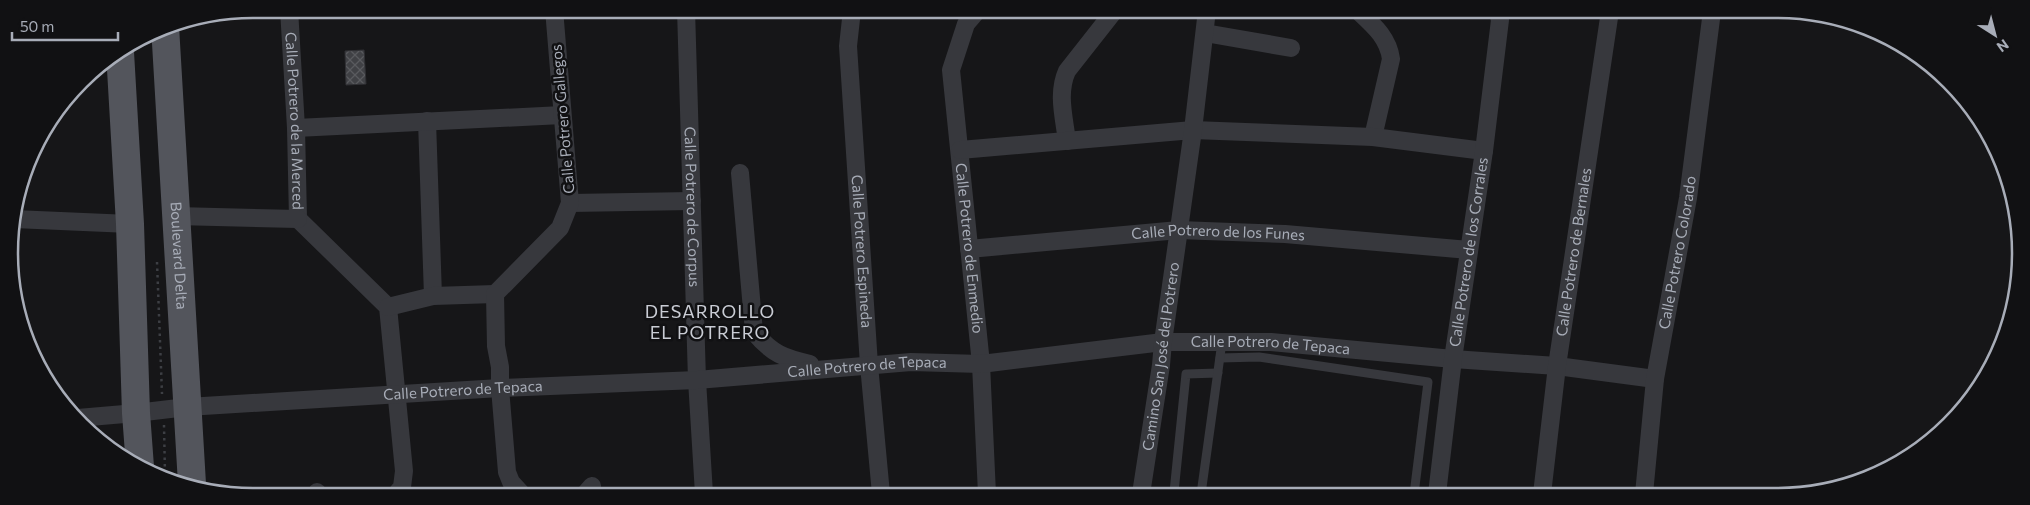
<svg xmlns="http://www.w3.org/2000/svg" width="2030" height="505" font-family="Commissioner,sans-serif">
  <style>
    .building { fill: url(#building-cross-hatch); stroke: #303034 }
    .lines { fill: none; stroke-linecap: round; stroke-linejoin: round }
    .path { stroke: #3d3f44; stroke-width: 2.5; stroke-dasharray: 2.5 4; stroke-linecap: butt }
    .service { stroke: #37383d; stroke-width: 9 }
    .minor { stroke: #37383d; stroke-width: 18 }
    .primary { stroke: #53555c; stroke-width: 28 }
    .labels { text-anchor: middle; stroke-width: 5; stroke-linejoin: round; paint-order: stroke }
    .street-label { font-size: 15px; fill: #a8adb8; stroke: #111113 }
    .quarter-label { font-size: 18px; letter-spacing: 1px; fill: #c9ccd4; stroke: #111113 }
    .rim { fill: none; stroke: #a8adb8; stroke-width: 2.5 }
  </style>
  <defs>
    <pattern id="building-cross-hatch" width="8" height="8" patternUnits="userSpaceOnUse" patternTransform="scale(1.25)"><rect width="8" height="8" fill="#404145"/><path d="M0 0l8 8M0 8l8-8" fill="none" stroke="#595a5e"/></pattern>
  </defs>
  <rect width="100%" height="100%" fill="#161618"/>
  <!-- building -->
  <polygon class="building" points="364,50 366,84 346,85 345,51"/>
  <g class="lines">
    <!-- path -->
    <g class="path">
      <polyline points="157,262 162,394"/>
      <polyline points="164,425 165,475"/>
    </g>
    <!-- service -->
    <g class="service">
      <polyline points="1220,358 1259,357 1428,382 1414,494"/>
      <polyline points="1180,494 1174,492 1186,374 1218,373"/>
      <polyline points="1201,494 1222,342"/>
    </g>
    <!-- minor -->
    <g class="minor">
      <path id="s1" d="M289,9l7,119 2,91 90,88 16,164 -2,16 -6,7"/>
      <path id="s2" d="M686,9l11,371 7,114"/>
      <path id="s3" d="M852,10l-4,36 21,319 12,129"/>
      <path id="s4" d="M978,10l-12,14 -15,46 30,294 6,130"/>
      <path d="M1357,10c16,15 31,27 34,49l-18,78"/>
      <polyline points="1205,33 1291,48"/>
      <polyline points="427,121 433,296"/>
      <polyline points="296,128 562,115"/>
      <path d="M1067,141c-3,-24 -10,-48 0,-70l48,-61"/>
      <polyline points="960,150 1193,130 1373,137 1484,151"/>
      <path d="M740,173l14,159c18,22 30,26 56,32"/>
      <polyline points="570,203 692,201"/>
      <polyline points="176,216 298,219"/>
      <polyline points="14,219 130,224"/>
      <path id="s5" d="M969,249l210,-19 106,4 184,16"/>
      <polyline points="388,307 433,296 495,294"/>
      <path id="s6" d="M78,418l58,-5 51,-6 313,-19 197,-8 214,-18 70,2 182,-22h108l182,17 104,7 98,13"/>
      <polyline points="317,492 319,494"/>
      <polyline points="522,494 511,482 507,472 500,388 500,367 496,346 495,294 560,228 570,203 554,9"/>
      <polyline points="585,494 592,486"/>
      <path id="s7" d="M1141,494l20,-129 2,-23 30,-212 14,-120"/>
      <path id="s8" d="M1437,494l16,-135 31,-208 16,-131 -3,-10"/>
      <path id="s9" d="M1542,494l15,-128 53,-355"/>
      <path id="s10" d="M1644,494l11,-115 33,-181 24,-187"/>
    </g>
    <!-- primary -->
    <g class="primary">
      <path id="s11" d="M165,26l27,458"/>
      <polyline points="120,52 130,224 136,413 140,467"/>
    </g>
  </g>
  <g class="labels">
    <!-- street labels -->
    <g class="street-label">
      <text transform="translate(563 119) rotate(-95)" y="5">Calle Potrero Gallegos</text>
      <text dy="5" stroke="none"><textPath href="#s1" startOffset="112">Calle Potrero de la Merced</textPath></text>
      <text dy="5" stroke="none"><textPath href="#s2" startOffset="198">Calle Potrero de Corpus</textPath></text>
      <text dy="5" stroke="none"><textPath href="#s5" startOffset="250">Calle Potrero de los Funes</textPath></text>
      <text dy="5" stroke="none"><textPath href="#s4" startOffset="246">Calle Potrero de Enmedio</textPath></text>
      <text dy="5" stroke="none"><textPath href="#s3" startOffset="242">Calle Potrero Espineda</textPath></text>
      <text dy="5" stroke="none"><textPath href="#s8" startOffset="244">Calle Potrero de los Corrales</textPath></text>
      <text dy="5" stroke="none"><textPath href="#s9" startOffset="244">Calle Potrero de Bernales</textPath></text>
      <text dy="5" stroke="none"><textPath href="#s10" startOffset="244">Calle Potrero Colorado</textPath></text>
      <text dy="5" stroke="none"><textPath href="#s11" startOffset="230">Boulevard Delta</textPath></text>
      <text dy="5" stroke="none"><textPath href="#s6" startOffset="1196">Calle Potrero de Tepaca</textPath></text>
      <text dy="5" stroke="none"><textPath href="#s7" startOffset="139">Camino San José del Potrero</textPath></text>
      <text dy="5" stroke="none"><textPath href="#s6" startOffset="791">Calle Potrero de Tepaca</textPath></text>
      <text dy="5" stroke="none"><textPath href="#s6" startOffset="386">Calle Potrero de Tepaca</textPath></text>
    </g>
    <!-- quarter labels -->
    <g class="quarter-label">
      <text x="710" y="318">DESARROLLO<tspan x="710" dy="21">EL POTRERO</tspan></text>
    </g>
  </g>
  <!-- crop -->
  <path d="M0 0H2030V505H0ZM253 18H1777A235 235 0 0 1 2012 253V253A235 235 0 0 1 1777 488H253A235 235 0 0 1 18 253V253A235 235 0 0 1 253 18Z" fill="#111113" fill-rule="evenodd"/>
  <path class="rim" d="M253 18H1777A235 235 0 0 1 2012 253V253A235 235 0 0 1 1777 488H253A235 235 0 0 1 18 253V253A235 235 0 0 1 253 18Z"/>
  <!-- north arrow -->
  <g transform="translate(1995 35) rotate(144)" stroke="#111113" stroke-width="4" paint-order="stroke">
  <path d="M0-4L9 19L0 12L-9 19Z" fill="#a8adb8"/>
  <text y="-8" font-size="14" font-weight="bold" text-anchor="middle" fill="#a8adb8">N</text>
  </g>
  <!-- scale -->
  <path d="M12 32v8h106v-8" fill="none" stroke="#a8adb8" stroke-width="2.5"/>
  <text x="20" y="32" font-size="15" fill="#a8adb8" stroke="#111113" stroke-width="4" paint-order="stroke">50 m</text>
</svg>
